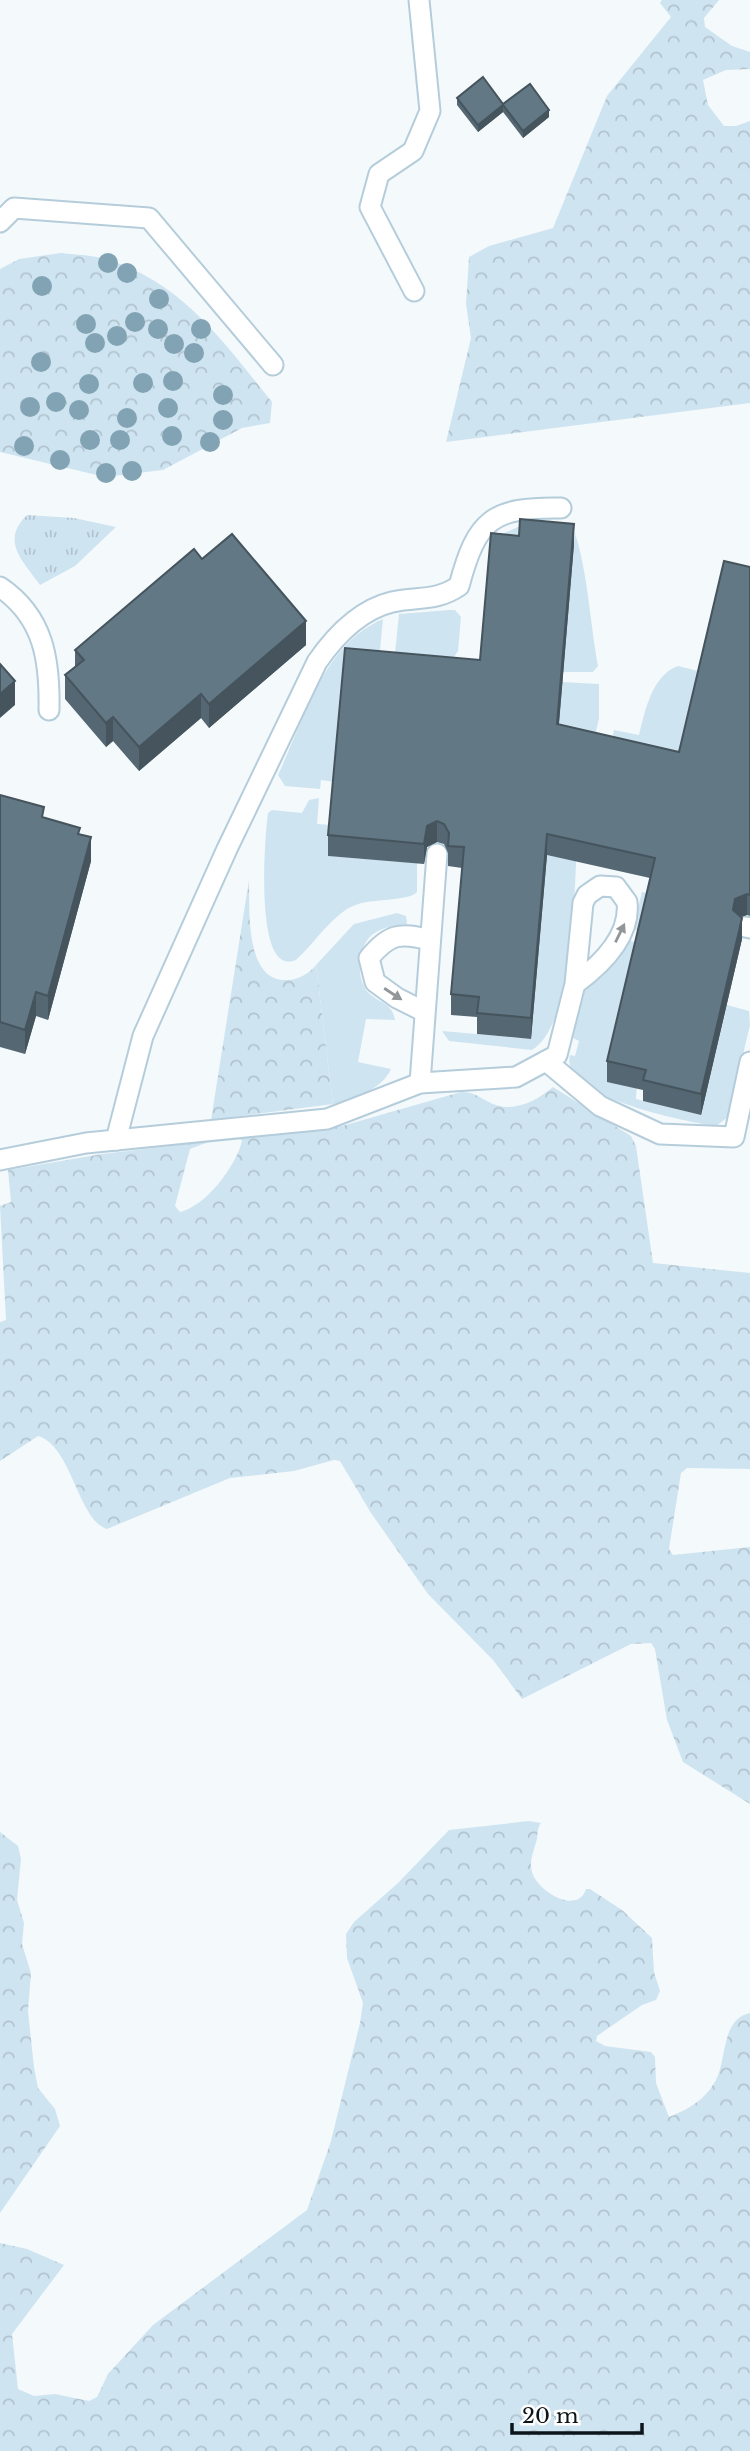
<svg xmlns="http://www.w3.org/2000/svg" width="750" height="2451" font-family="'Libre Baskerville',serif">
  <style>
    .grass { fill: #cfe4f1 }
    .forest { fill: url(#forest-crowns); fill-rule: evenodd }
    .park { fill: url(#park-tufts) }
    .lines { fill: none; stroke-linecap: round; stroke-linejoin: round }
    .service-casing { stroke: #b5cddb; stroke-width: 23 }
    .service { stroke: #fff; stroke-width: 19 }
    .tree { fill: #81a3b3 }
    .wall { fill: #546772 }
    .shaded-wall { fill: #45545d }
    .building { fill: #627885; stroke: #45545d; stroke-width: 2 }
    .oneway { fill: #929698 }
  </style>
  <defs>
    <pattern id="forest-crowns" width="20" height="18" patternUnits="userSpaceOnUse" patternTransform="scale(1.75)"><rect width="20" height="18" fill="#cfe4f1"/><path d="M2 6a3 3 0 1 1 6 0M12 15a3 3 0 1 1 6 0" fill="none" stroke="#b1c3ce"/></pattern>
    <pattern id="park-tufts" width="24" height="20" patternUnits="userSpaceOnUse" patternTransform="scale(1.75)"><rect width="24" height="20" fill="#cfe4f1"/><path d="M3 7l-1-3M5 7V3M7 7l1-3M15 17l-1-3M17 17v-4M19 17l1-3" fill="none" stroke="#b1c3ce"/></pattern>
  </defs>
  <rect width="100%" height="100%" fill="#f4f9fb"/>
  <!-- grass -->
  <g class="grass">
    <path d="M520,526l52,4 3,3c13,41 15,89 23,133l-5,6h-30l11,-128 -78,-7z"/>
    <polygon points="449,610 455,610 461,617 458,651 454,657 395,653 399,614"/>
    <path d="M383,619l-5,52 -43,111 -14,-2 -1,9 -35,-3 -7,-11c26,-55 45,-131 105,-156z"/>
    <path d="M678,666l24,6 -27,116 -67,-32 6,-26 25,5c6,-24 13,-60 39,-69z"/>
    <polygon points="562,682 599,684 599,719 591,752 557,745"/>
    <path d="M319,798l-2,26 14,1 -3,31 89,7v29c-9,10 -48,6 -64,14 -22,10 -39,38 -57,54 -43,19 -31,-125 -28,-147l4,-3 30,3 7,-13z"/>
    <path d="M548,842l29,3c-3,47 -3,180 -45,205l-83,-9 -7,-10 89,8z"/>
    <path d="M642,892l9,2 -15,205 65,16 26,-110 22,6 1,14 -22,92 -12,9c-28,-4 -158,-29 -146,-71l5,1 4,-15 -6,-3 10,-48 20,-14 26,-35 7,1 3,-11 -6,-2z"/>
    <path d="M397,913l9,3 1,8c-25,3 -42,7 -47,35 -1,11 0,21 6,31 10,13 26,11 29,30l-29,-1 -8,43 33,7c-9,20 -36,30 -58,35l-17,-139 38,-41z"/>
  </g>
  <!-- forest -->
  <g class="forest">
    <polygon points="662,0 719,0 704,18 705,27 732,46 750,52 750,69 726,70 703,80 708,105 724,126 736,126 750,121 750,403 446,442 471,338 466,304 469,257 489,246 553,228 607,96 671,17 660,3"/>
    <path d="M61,253c16,2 33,2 48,7 74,23 117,85 163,142l-2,21 -28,5 -79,42 -58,7 -105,-25v-183l19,-10z"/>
    <path d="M249,880c1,28 -5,103 39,100 10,0 22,-7 28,-15l17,139 -122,16z"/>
    <path d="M553,1087l78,49 5,10 17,117 97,10v196l-63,-1 -6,5 -12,76 4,6 77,-8v257l-67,-42 -16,-42 -12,-71 -4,-6 -20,1 -109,55 -29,-39 -65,-66 -57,-81 -31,-52 -6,-1 -40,11 -64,7 -123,51c-29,-9 -35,-83 -69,-93l-38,25v-139l6,-2 -6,-114 11,-4 -3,-32 94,-16 240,-28 119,-34c13,0 16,4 26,9 23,14 48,1 66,-14zM239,1138l3,3c-6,25 -36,65 -62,71l-5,-6 15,-57 21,-8z"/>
    <path d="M529,1821l12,2c-4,6 -3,9 -4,16 -3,12 -10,25 -3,38 9,17 44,37 52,12h4l32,21 30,28 2,34 6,19 -4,9 -14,5 -45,31 -1,5 9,5 46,6 4,5 1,26 13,34c20,-8 36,-17 47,-37 11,-21 5,-61 34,-67v438h-750v-208l27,6 37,16 -52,69 6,55 16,7 21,-2 34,7 8,-4 11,-23 45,-49 154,-115 24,-69 29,-118 3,-20 -16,-45 -1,-24 8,-12 44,-39 51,-53z"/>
    <polygon points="0,1832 18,1846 21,1859 17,1900 24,1923 22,1944 31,1973 28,2011 34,2067 38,2088 55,2109 60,2126 0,2213"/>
  </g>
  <!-- park -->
  <path class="park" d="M27,515l47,3 42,9 -41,39 -35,19c-17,-24 -40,-44 -13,-70z"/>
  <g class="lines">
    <!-- service casing -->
    <g class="service-casing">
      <g id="service">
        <polyline points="0,222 14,208 149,218 273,365"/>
        <polyline points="414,291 370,207 379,174 413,151 430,111 419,0"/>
        <path d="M0,587c44,30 50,73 49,123"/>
        <polyline points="745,927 750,928"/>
        <path d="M423,1011l-26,-13 -22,-16 -6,-24c20,-24 30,-26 61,-18"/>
        <polyline points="546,1061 600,1106 660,1134 734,1137 750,1062"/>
        <polyline points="420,1083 437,854"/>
        <path d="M116,1140l27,-104 84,-187 90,-187c18,-26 42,-52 75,-60 26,-6 43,0 67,-16 18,-67 33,-79 102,-78"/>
        <path d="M0,1160l86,-17 241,-24 93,-36 96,-6 41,-22 18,-71 8,-81 4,-8 13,-9 16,1 11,15c4,35 -26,63 -52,82"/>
      </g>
    </g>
    <!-- service -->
    <use href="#service" class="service"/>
  </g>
  <!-- trees -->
  <g class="tree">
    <circle cx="108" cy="263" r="10"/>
    <circle cx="127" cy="273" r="10"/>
    <circle cx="42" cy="286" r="10"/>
    <circle cx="159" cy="299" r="10"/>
    <circle cx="135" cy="322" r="10"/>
    <circle cx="86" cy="324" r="10"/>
    <circle cx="158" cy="329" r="10"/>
    <circle cx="201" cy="329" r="10"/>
    <circle cx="117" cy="336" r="10"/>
    <circle cx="95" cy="343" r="10"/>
    <circle cx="174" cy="344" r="10"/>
    <circle cx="194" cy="353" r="10"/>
    <circle cx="41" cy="362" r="10"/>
    <circle cx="173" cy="381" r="10"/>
    <circle cx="143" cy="383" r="10"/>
    <circle cx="89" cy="384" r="10"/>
    <circle cx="223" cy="395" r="10"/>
    <circle cx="56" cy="402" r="10"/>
    <circle cx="30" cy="407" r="10"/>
    <circle cx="168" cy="408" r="10"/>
    <circle cx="79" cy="410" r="10"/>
    <circle cx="127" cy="418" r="10"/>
    <circle cx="223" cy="420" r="10"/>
    <circle cx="172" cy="436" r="10"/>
    <circle cx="90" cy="440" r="10"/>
    <circle cx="120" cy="440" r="10"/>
    <circle cx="210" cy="442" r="10"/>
    <circle cx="24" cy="446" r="10"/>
    <circle cx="60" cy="460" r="10"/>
    <circle cx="132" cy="471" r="10"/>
    <circle cx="106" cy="473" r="10"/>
  </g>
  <!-- wall -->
  <g class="wall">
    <polygon points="457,98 503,104 549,117 523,138 503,112 478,132 457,105"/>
    <polygon points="574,544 559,724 679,752 750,567 750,916 747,915 741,917 742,939 701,1115 643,1101 643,1090 607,1082 607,1061 650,878 547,855 531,1039 477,1034 477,1017 451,1015 451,994 462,868 448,866 448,853 444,844 437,842 427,847 424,864 328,856 328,835 480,660"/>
    <polygon points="202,559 306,645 209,728 201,718 139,771 113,741 106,747 65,699 65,675 75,667 75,650"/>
    <polygon points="0,795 44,818 80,834 91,861 48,1020 36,1016 25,1054 0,1047"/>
  </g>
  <!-- shaded-wall -->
  <g class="shaded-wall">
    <polygon points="503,105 503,112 478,132 478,125"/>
    <polygon points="549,110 549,117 523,138 523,131"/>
    <polygon points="574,524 574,544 557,745 557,724"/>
    <polygon points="306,621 306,645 209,728 209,704"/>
    <polygon points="15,681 15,705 0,718 0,694"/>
    <polygon points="201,694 201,718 139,771 139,747"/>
    <polygon points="113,717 113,741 106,747 106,723"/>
    <polygon points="437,821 437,842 427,847 424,864 424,844 427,826"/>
    <polygon points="547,834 547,855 531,1039 531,1018"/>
    <polygon points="91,837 91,861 48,1020 48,996"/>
    <polygon points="747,894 747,915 735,919 733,910 735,899"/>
    <polygon points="742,918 742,939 701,1115 701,1094"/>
    <polygon points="36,992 36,1016 25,1054 25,1030"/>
  </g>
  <!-- building -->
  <g class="building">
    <polygon points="483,77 503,104 530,84 549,110 523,131 503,105 478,125 457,98"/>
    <polygon points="520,519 574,524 557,724 679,752 724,561 750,567 750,895 747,894 735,899 733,910 742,918 701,1094 643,1080 646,1070 607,1061 655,858 547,834 531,1018 477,1013 479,997 451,994 464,847 448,846 449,833 444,824 437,821 427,826 424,844 328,835 345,648 480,660 491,533 519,536"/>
    <polygon points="232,534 306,621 209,704 201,694 139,747 113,717 106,723 65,675 84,660 75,650 194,549 202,559"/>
    <polygon points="0,664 15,681 0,694"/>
    <polygon points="0,795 44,807 42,817 80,828 78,834 91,837 48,996 36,992 25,1030 0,1022"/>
  </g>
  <!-- one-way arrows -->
  <defs><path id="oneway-solid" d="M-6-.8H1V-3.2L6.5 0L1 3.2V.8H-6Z" transform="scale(1.75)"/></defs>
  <g class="oneway">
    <use href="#oneway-solid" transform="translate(620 933) rotate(-64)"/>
    <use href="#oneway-solid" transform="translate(393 994) rotate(33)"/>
  </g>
  <!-- scale -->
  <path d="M512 2423v10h130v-10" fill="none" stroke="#0c151a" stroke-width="3.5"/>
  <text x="522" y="2423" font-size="21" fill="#0c151a" stroke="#ffffff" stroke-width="5" paint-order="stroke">20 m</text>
</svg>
